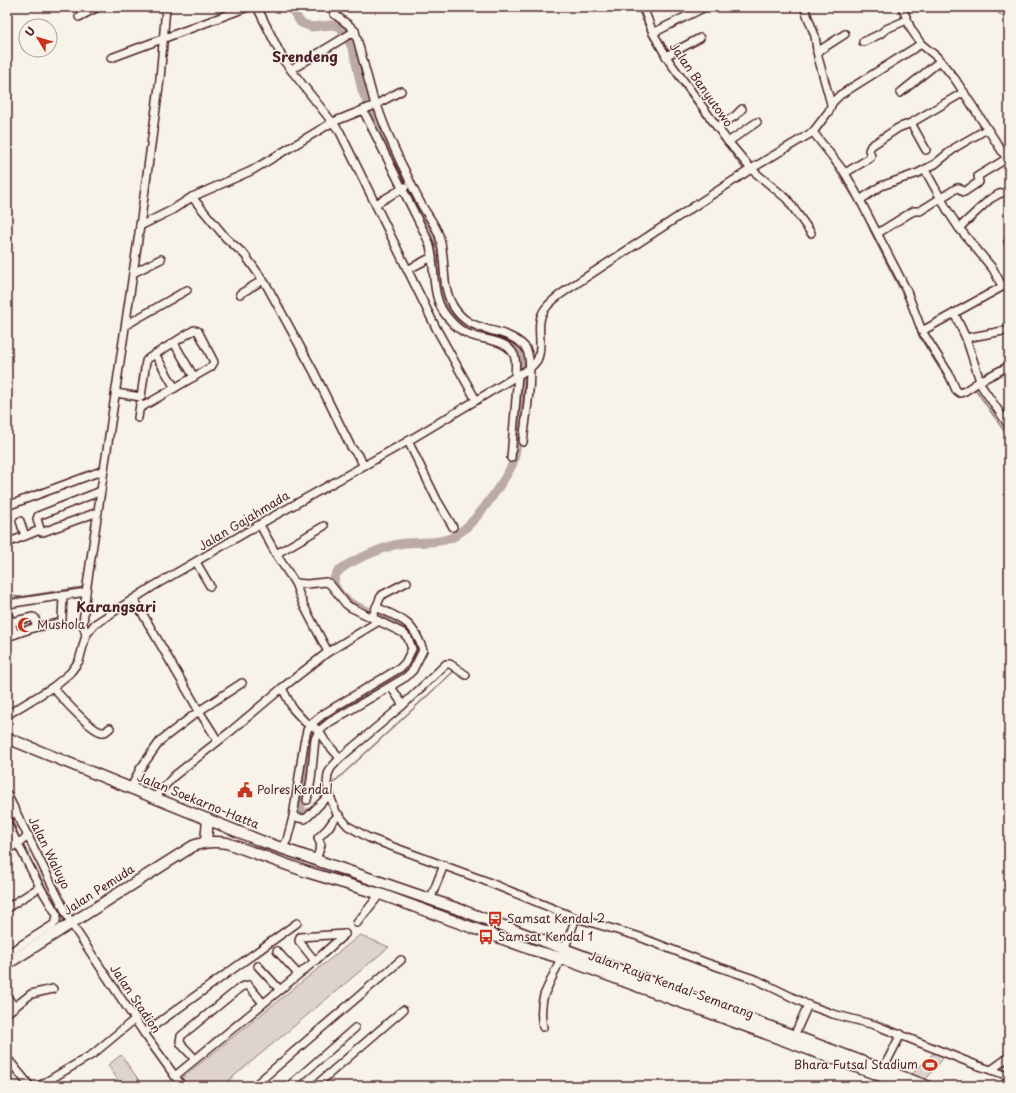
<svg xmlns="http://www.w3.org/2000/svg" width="1016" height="1093" font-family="'Playpen Sans',sans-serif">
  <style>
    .green { fill: #ded4cc; stroke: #947a7c }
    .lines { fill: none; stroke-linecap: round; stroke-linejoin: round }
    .stream { stroke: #8e7275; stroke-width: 1.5 }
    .river { stroke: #bcaaa7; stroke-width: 9 }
    .minor-casing { stroke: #4a1f2b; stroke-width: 10 }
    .highway-casing { stroke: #4a1f2b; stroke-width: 13 }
    .minor { stroke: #f7f3e8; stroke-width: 7 }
    .highway { stroke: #f7f3e8; stroke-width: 10 }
    .labels { text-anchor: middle; stroke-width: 3; stroke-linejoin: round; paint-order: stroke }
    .street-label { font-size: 12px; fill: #4a1f2b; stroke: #f7f3e8 }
    .poi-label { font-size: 12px; fill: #4a1f2b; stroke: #f7f3e8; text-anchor: start }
    .quarter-label { font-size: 14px; font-weight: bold; fill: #4a1f2b; stroke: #f7f3e8 }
  </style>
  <rect width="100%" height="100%" fill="#f7f3e8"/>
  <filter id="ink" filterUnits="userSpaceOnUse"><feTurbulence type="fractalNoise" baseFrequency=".025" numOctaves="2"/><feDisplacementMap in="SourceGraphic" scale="8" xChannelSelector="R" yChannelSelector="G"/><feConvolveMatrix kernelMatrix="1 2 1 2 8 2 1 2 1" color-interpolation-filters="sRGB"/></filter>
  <g filter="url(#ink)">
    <!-- green -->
    <g class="green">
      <polygon points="360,935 389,947 222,1086 172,1086"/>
      <polygon points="937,1050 946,1055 926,1079 911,1075"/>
      <polygon points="121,1055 143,1086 122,1086 108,1065"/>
    </g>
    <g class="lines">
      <!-- stream -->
      <g class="stream">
        <polyline points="637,7 650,37 679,83 744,170"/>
        <polyline points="991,7 1009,21"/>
        <polyline points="817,134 826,121"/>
        <polyline points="824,151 861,209 871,232 911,311 919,336 952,388"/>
        <polyline points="647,232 703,197"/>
        <polyline points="972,389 976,390 1009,438"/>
        <polyline points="7,589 11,596 20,597 83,587"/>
        <polyline points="331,785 454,671"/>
        <polyline points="7,809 9,813"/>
        <polyline points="11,817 20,839"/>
        <polyline points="22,844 62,917 63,921 60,925"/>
      </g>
      <!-- river -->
      <path class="river" d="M290,7l11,16 11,4 19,-2 7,1 3,2 6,10 6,11 9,41 15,37 37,76 14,21 5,10 5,23 2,34 7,16 9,12 14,11 32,9 11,6 8,9 3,13c0,15 -3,30 -4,45 -2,17 -2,35 -7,51 -2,5 -6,11 -9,16 -13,20 -29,44 -49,57 -16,9 -40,5 -57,8 -13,3 -52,18 -60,28 -4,4 -5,9 -3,14 9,22 42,26 61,37 10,6 15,15 22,24 -3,26 -57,52 -79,64 -9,5 -20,11 -26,20 -5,10 -5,22 -7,33 -2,17 -4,34 -6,52h5l4,-4"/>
      <!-- minor casing -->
      <g class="minor-casing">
        <g id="minor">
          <polyline points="257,7 284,61 340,132 436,328 476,400"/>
          <polyline points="341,7 334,12 334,14 350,26 355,31 375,105"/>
          <polyline points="643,7 653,33 669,61 726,139 751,169 787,199 811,233"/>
          <polyline points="804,7 815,36 818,57 831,104"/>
          <polyline points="902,7 911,29 921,44 937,57 955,79 1009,162"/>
          <polyline points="79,17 98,7"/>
          <polyline points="653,33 705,7"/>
          <polyline points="863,42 880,34 886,29 907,20"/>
          <polyline points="817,52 845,34"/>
          <polyline points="666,56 700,38"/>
          <polyline points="111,58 248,7"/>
          <polyline points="291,70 355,31"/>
          <polyline points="900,93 940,61"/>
          <path d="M377,104c6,21 15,39 24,59 6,11 11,24 17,35 6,13 16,24 21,37 8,24 1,49 14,71 10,16 20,19 37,24 12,3 26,7 35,17 11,14 0,76 -2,95"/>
          <path d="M363,110l61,122c2,5 5,9 6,14 6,25 0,53 19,73 5,6 12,12 19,15 14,7 38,4 46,21 3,7 1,15 1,22"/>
          <polyline points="911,123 926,150"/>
          <polyline points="717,127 735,116 742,109"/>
          <polyline points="813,132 845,173 860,200 906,289 922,331 949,374 956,390 960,393 965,391 980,381 1009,366"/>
          <polyline points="728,142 757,122"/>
          <polyline points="925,170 949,213 959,228 993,269 1002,286"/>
          <polyline points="845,173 870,158 871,156 869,150 871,146 898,128 911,123 964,92"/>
          <polyline points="192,197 226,238 245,255 267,286 314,372 351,447 360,458 363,465"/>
          <polyline points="860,200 881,186 918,173 935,164 956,147 987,129"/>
          <polyline points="376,204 405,187"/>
          <polyline points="140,226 172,210 192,197 251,171 333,122 373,106 401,91"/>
          <polyline points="959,228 990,199 999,194 1009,191"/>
          <polyline points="878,233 910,213 914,211 920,211 957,188 959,188 964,192 979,182 978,176 1006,159"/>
          <polyline points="1008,242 1009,241"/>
          <polyline points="407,270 432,257"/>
          <polyline points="133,273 161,259"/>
          <polyline points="240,294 263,280"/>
          <polyline points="954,313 966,338 982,387 1009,426"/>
          <polyline points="126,325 187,290"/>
          <polyline points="922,331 1009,283"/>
          <polyline points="966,338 1003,331"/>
          <polyline points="174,343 194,377"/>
          <polyline points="155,354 175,388"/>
          <polyline points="116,393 141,397 146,361 149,358 194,330 198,331 214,362 211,367 140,408"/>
          <polyline points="138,418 140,404"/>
          <polyline points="408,441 437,500 453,527"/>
          <polyline points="511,458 518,375"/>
          <polyline points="7,506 104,470"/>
          <polyline points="98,512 43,532 41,532 37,519 38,516 101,491"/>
          <polyline points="20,521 25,536"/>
          <polyline points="260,525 276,554 295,583 307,584 326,582 330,584 346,604 350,607 403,633 408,638 412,649 405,663 400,668 325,713 311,724 307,730 304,743 293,817 287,840 284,845"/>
          <polyline points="7,543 40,530"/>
          <polyline points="276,554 324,526"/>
          <polyline points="196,562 210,586"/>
          <polyline points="295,583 303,604 328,652"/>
          <polyline points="134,599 199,711 218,741"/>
          <polyline points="7,604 86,592"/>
          <polyline points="7,612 15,634"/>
          <polyline points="372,618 380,598 382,595 407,582"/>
          <polyline points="11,622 33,617 35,618 36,627"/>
          <polyline points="86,635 83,624 86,592 140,226 160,79 166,7"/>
          <polyline points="7,637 36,627 60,623 62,619 63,596"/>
          <polyline points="466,675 450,664 446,664 403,705 340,758 331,768 328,774 327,784 330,796 336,812 348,826 369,838 483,880 576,918 637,936 704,962 757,980 808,1005 833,1014 875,1025 976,1065 1009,1076"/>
          <path d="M53,687c7,9 38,44 49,45 4,1 5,-2 8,-4"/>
          <polyline points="391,687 403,705"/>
          <polyline points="282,688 293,709 305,722 313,726 319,731 325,741 340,758"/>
          <path d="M7,715l46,-28 17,-14 9,-12 7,-26 9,-11 57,-37 122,-71 134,-75 122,-73c3,-3 7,-6 8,-10 6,-15 -4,-35 7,-49 6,-9 17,-16 26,-22l180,-118 62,-37 16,-21 3,-8 8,-8 81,-51"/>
          <polyline points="131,788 140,769 161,740 199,711 242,683"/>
          <polyline points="7,794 71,923 144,1033 182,1086"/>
          <polyline points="155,797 174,776 231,731 282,688 328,652 379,621"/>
          <path d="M307,800l4,-20 4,-41 4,-8 11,-9 76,-45 7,-7 10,-20c-10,-29 -21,-31 -47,-43"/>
          <polyline points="7,817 16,811"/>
          <path d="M293,817l12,2c8,-5 17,-20 25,-23"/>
          <polyline points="7,823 40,887 57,915 56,921 53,925 7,954"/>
          <polyline points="7,850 29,836"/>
          <polyline points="317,857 321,845 318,838 328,828 333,821 339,815"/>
          <polyline points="430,900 444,865"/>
          <polyline points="7,908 40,887"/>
          <polyline points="357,923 380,894"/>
          <polyline points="277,951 298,974"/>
          <polyline points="315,961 299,941 300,937 345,934"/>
          <polyline points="258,966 280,990"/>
          <polyline points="7,997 15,1007"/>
          <polyline points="7,1013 31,994 53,989"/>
          <path d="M543,1027c-2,-10 -2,-22 1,-32l17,-37 15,-40"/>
          <polyline points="144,1033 297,923"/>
          <polyline points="794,1036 808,1005"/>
          <polyline points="7,1058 30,1086"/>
          <polyline points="195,1059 181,1044 180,1041 181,1036 241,987 248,985 263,1003"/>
          <polyline points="883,1069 901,1034"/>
          <polyline points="991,1070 1009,1057"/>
          <polyline points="175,1076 315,961 345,934"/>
          <polyline points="39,1086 93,1054 135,1019"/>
          <polyline points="254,1086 401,960"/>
          <polyline points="289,1086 355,1028"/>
          <polyline points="315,1086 403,1010"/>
          <polyline points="1004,1086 1009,1079"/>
        </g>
      </g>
      <!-- highway casing -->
      <g class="highway-casing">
        <g id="highway">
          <polyline points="7,738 261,841 464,911 927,1086"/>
          <polyline points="206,841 208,819"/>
          <path d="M7,964l186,-118c12,-5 22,-5 34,-3l80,29 73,22 153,56 28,8 347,128"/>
        </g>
      </g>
      <!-- minor -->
      <use href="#minor" class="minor"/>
      <!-- highway -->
      <use href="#highway" class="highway"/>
    </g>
  </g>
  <!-- icons -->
  <defs>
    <g id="mosque-bare" transform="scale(1.2)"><path d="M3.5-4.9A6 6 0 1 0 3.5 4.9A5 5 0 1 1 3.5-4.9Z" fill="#c8321e" stroke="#f7f3e8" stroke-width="2.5" paint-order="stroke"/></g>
    <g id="civic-bare" transform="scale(1.2)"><path d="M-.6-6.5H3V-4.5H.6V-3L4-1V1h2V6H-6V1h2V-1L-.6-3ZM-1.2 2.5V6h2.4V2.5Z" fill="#c8321e" stroke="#f7f3e8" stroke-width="2.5" paint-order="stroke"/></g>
    <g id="bus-bare" transform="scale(1.2)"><path d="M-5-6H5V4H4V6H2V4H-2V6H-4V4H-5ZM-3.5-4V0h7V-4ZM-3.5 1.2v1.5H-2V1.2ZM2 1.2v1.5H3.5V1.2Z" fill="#c8321e" stroke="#f7f3e8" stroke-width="2.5" paint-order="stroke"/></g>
    <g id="stadium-bare" transform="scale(1.2)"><path d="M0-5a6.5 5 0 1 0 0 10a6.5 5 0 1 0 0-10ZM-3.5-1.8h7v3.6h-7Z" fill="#c8321e" stroke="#f7f3e8" stroke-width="2.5" paint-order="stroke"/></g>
  </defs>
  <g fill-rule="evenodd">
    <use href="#mosque-bare" x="25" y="625"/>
    <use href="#civic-bare" x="245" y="790"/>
    <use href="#bus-bare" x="495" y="919"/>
    <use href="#bus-bare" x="486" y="937"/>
    <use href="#stadium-bare" x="930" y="1065"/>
  </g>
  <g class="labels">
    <!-- street labels -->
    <g class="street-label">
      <text transform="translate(701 85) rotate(55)" y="4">Jalan Banyutowo</text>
      <text transform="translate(244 521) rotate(-31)" y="4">Jalan Gajahmada</text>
      <text transform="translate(198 801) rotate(22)" y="4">Jalan Soekarno-Hatta</text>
      <text transform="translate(49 853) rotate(64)" y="4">Jalan Waluyo</text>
      <text transform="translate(99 890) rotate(-33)" y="4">Jalan Pemuda</text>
      <text transform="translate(671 985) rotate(20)" y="4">Jalan Raya Kendal-Semarang</text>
      <text transform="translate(135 999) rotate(56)" y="4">Jalan Stadion</text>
    </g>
    <!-- poi labels -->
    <g class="poi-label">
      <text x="37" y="629">Mushola</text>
      <text x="257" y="794">Polres Kendal</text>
      <text x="507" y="923">Samsat Kendal 2</text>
      <text x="498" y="941">Samsat Kendal 1</text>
      <text x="918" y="1069" text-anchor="end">Bhara Futsal Stadium</text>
    </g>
    <!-- quarter labels -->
    <g class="quarter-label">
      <text x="305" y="62">Srendeng</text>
      <text x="116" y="612">Karangsari</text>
    </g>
  </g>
  <!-- margin -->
  <rect width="1016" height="1093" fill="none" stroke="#f7f3e8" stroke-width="24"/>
  <rect x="12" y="12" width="992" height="1069" fill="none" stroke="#4a1f2b" stroke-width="1.5" filter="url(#ink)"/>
  <!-- north arrow -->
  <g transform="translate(38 38) rotate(308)"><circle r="19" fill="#f7f3e8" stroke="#b29e9c"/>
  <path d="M0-3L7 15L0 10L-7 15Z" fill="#c8321e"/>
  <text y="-6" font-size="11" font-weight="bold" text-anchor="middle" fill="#4a1f2b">U</text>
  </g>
</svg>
